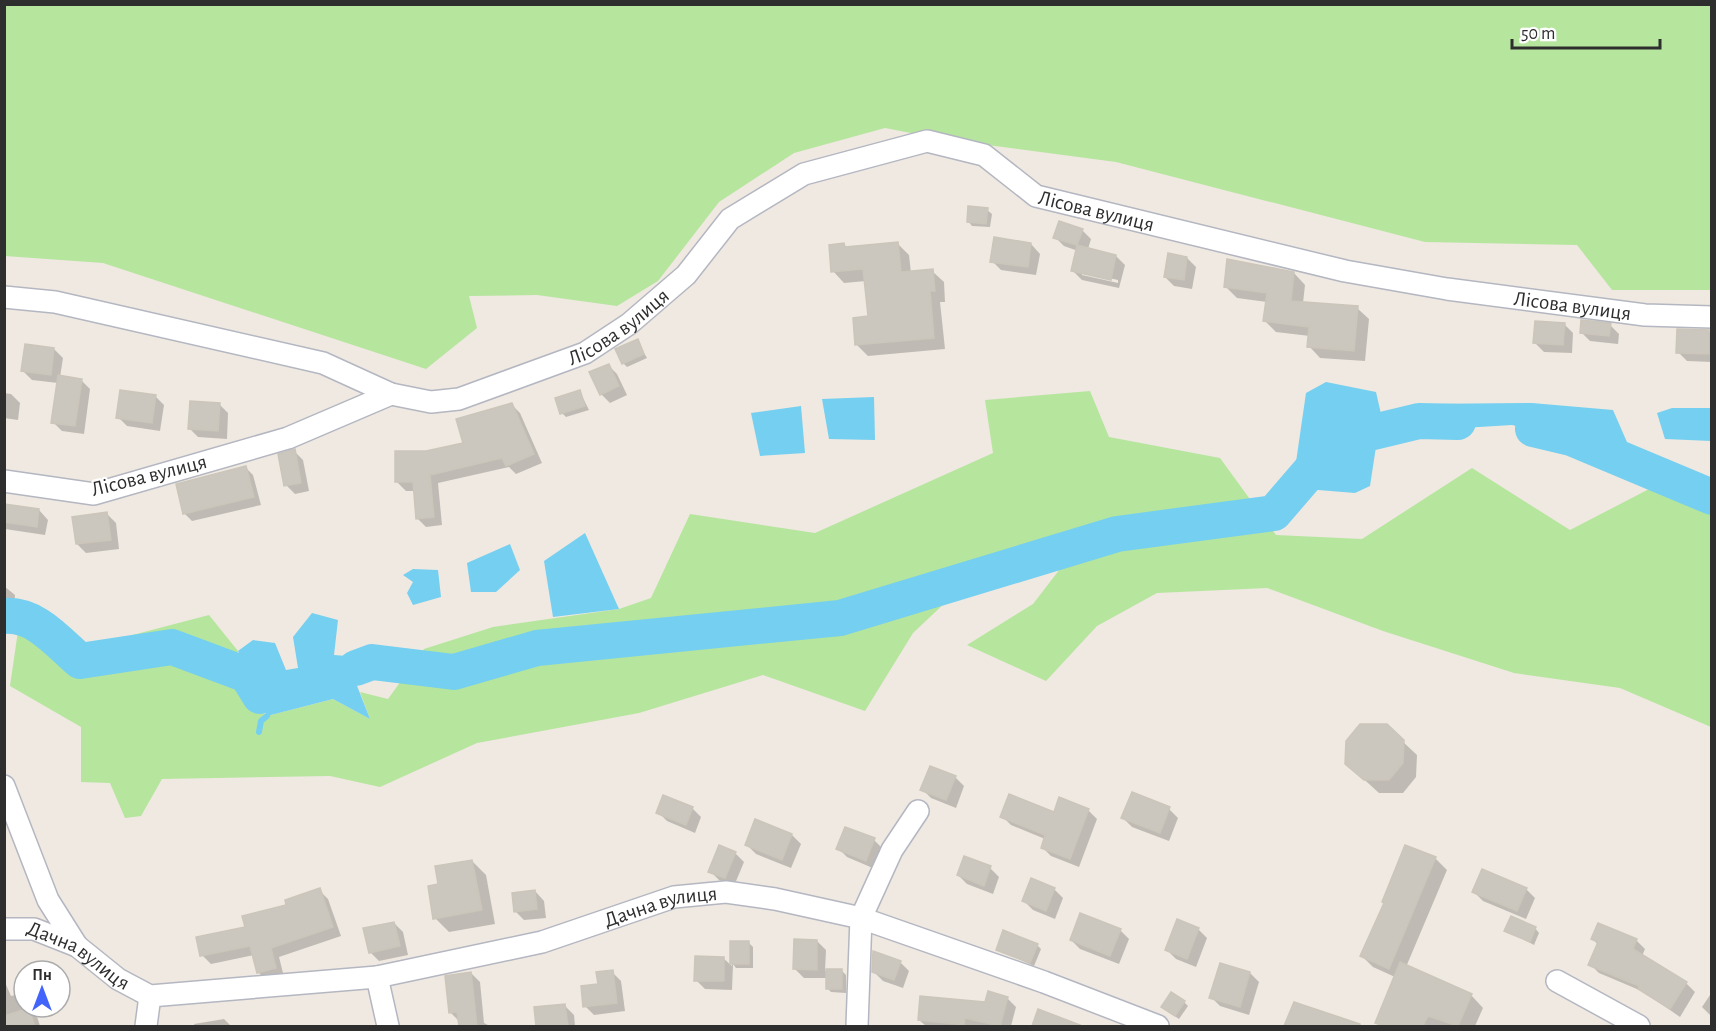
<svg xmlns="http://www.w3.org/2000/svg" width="1716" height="1031" font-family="'Alegreya Sans',sans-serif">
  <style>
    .green { fill: #b6e59e }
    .water { fill: #75cff0 }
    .shadow { fill: #0003; fill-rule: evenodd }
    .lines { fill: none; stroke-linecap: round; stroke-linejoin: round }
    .stream { stroke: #75cff0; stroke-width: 6 }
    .river { stroke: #75cff0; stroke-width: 36 }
    .building { fill: #cbc7bf; stroke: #cbc5ba; stroke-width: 1.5 }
    .minor-casing { stroke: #b4b7c1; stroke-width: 24 }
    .minor { stroke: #fff; stroke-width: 21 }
    .labels { text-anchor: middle; stroke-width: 4.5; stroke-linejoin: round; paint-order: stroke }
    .street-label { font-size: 21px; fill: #2e2e2e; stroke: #fff }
  </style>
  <rect width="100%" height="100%" fill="#efe9e1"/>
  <!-- green -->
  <g class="green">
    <polygon points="4,5 1711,5 1711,290 1612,290 1577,245 1425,242 1116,162 942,139 885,128 794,153 719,202 658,281 617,306 537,295 469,296 477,328 426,369 103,263 5,256"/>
    <polygon points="1090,391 1109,437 1220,458 1276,535 1362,539 1472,468 1570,530 1653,487 1711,514 1711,727 1620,688 1514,673 1383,631 1267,588 1157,593 1097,626 1046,681 967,645 1033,604 1073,552 1000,551 913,633 865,711 763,675 639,713 477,743 380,787 330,776 162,779 141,816 125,818 110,783 81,782 81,727 10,686 18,631 32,606 83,648 209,615 238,651 229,684 267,716 333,699 370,719 360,692 388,699 424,649 493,627 619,609 651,598 690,514 815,533 993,453 985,400"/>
  </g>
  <!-- water -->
  <g class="water">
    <polygon points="1326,382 1376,392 1381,414 1370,486 1355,493 1306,489 1294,476 1306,393"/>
    <polygon points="874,397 875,440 829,439 822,399"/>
    <polygon points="1532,403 1613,410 1630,449 1619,451 1512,425 1413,431 1405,420 1416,404"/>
    <polygon points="801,406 805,453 760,456 751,413"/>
    <polygon points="1672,408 1711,408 1711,441 1665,439 1657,413"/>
    <polygon points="585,533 619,609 553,617 544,561"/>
    <polygon points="510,544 520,570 496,592 471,592 467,563"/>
    <polygon points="413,569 438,570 441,597 413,605 407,593 413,582 403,575"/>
    <polygon points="312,613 338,620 334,655 413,661 395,673 354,678 370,719 333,699 267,716 238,651 253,640 275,643 286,670 298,668 293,637"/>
  </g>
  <!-- shadow -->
  <g class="shadow">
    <polygon points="987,210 992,214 990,227 972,226 968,221"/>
    <path d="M1082,230l9,9 -3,10 28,7 9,9 -6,23 -37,-8 -9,-9 5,-20 -14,-5 -9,-9zM1082,272l36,8v3l-36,-8z"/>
    <polygon points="898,244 909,255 911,273 932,271 944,282 945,302 940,302 945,349 868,356 857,345 869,318 866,281 844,283 833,271 844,245 847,249"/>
    <polygon points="1031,244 1040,254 1036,275 1001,270 992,261"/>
    <polygon points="1187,258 1196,267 1192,289 1174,286 1165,277"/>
    <polygon points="1294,273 1305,285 1303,303 1357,308 1369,319 1365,361 1320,358 1309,346 1310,336 1276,332 1265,321 1267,302 1237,298 1225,286"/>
    <polygon points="1564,324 1573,333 1572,353 1544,352 1535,343"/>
    <polygon points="1610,325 1619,334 1618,344 1590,341 1581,332"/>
    <polygon points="1708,331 1712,334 1712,362 1687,361 1678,352"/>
    <polygon points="637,341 647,358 627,367 623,363"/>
    <polygon points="54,349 63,358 60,377 81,380 90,389 84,434 62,431 53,422 58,383 32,380 23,371"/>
    <polygon points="608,365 617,374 627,395 610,403 601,394"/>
    <polygon points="580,392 589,410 566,417 562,413"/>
    <polygon points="4,393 11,394 20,403 18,420 4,418"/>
    <polygon points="155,396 164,405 160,431 127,426 118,417"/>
    <polygon points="219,404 228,413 227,439 198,437 189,428"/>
    <polygon points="511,404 520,413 542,463 516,474 509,467 438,483 442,525 426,527 417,518 415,491 406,491 397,482 426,453 465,444"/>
    <polygon points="294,451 303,460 309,491 295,494 286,485"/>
    <polygon points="245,467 253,475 261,505 192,521 184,513"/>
    <polygon points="4,505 39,510 48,520 45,535 5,529"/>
    <polygon points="107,514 116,523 119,549 86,553 77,544"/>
    <polygon points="4,586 15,595 14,613 4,613"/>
    <polygon points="1386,726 1417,755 1416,777 1403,793 1379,793 1346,763"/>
    <polygon points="955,777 964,786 956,808 931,798 922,789"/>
    <polygon points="692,808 701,817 695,833 667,821 658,812"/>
    <polygon points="1169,809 1178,818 1169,841 1132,827 1123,818"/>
    <polygon points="1088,810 1097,819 1079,867 1051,856 1042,847 1045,839 1011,825 1002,816"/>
    <polygon points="792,835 801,844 791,868 756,854 747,845"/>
    <polygon points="874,840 883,849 875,869 847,857 838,848"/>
    <polygon points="735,853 744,862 734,886 719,880 710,871"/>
    <polygon points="965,858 990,868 999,877 993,894 967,884 958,875"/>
    <polygon points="1435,858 1447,870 1406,967 1471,995 1483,1008 1475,1026 1381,1026 1377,1022 1395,977 1373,967 1362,956"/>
    <polygon points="472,861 486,875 495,924 449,932 435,918 440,885"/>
    <polygon points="1054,889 1063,898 1055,919 1033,910 1024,901"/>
    <polygon points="1526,889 1535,898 1526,919 1483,901 1474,892"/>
    <polygon points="319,890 328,899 341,936 279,957 284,977 267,981 258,972 254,955 211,964 202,955"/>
    <polygon points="535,891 544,901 546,918 524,920 515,911"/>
    <polygon points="394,923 403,932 408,955 379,961 370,952"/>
    <polygon points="1535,928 1539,933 1534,945 1506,930"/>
    <polygon points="1198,929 1207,938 1196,967 1176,959 1167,950"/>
    <polygon points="1120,930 1129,939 1119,964 1080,949 1071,940"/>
    <polygon points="1593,939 1636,940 1645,949 1642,956 1686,983 1695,992 1680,1017 1644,992 1599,973 1590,964 1598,945"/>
    <polygon points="817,941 826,950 825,971 842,971 846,975 846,993 831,992 827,988 827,978 804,978 795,969"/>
    <polygon points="732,943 749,943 753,947 753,968 736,968 733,964 732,990 705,989 696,980 723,958 732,966"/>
    <polygon points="1037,945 1041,949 1034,966 997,949"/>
    <polygon points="900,962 909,971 903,988 883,981 873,971"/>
    <polygon points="612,972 621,981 625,1011 594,1015 585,1006"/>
    <polygon points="471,973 480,982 484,1023 490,1026 460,1026 460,1022 450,1012"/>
    <polygon points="1250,973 1259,982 1249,1015 1220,1006 1211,997"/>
    <polygon points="4,980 11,996 24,993 24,1007 34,1007 40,1026 4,1026"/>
    <polygon points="1712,992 1712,1017 1702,1007"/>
    <polygon points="1007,998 1016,1007 1011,1026 926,1026 919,1020"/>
    <polygon points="1184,1002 1188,1006 1179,1019 1167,1011"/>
    <polygon points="1295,1004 1341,1019 1349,1026 1285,1026"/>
    <polygon points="565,1006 574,1015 575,1026 538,1026 536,1009"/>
    <polygon points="224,1019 231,1026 195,1026 194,1024"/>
    <polygon points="1067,1022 1072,1026 1034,1025"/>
  </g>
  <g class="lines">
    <!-- stream -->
    <polyline class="stream" points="259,732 261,721 267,716"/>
    <!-- river -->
    <g class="river">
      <polyline points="1533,429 1571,438 1712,497"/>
      <path d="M4,616c31,-3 54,26 76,45l92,-14 75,28 13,21 36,-8"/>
      <polyline points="356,668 372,662 454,672 537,648 840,618 1117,534 1274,513 1336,441 1419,421 1458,422"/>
    </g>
  </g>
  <!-- building -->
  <g class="building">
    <polygon points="968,206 988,208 986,224 967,222"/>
    <polygon points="1059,221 1083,229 1077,245 1053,238"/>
    <polygon points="994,237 1031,243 1028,267 990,262"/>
    <polygon points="898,242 901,272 933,269 935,291 930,291 934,338 855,345 853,318 868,316 863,269 831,272 829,245 844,243 845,247"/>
    <polygon points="1077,245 1116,255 1111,280 1071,271"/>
    <polygon points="1168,253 1187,257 1184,280 1164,277"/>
    <polygon points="1227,259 1294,272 1291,301 1358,306 1354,351 1307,347 1309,327 1263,321 1267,293 1224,287"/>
    <polygon points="1581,320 1611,323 1609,336 1580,333"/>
    <polygon points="1535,321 1565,323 1563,345 1533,343"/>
    <polygon points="1677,329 1709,330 1709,354 1676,353"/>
    <polygon points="638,339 644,354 622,364 615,349"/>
    <polygon points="25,344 54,348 51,375 21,371"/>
    <polygon points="609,364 619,386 600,395 589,372"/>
    <polygon points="58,375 82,379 75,426 51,423"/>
    <polygon points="120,390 156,395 152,423 116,418"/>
    <polygon points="580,390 585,406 560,414 555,398"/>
    <polygon points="190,401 220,403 218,431 188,429"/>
    <polygon points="512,403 534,454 506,466 502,458 430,475 434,517 416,519 413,482 395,482 395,451 426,451 463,443 456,419"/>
    <polygon points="295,449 301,483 284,486 278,454"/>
    <polygon points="246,466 254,497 183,514 176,484"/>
    <polygon points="4,504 39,509 37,527 4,522"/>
    <polygon points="107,512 111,540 76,544 72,517"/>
    <polygon points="1360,724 1387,724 1404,740 1403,763 1389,780 1364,780 1345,764 1346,741"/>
    <polygon points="930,766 956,776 946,800 920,790"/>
    <polygon points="1132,792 1170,807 1160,833 1121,818"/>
    <polygon points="1009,794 1054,812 1059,797 1089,809 1070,859 1041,848 1045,835 1000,817"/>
    <polygon points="663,795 693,807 686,825 656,813"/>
    <polygon points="755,819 792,834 782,860 745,845"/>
    <polygon points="845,827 875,838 866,861 836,849"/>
    <polygon points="719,845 736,852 725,878 708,872"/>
    <polygon points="1405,845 1436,857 1389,969 1360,956 1384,903 1382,902"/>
    <polygon points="964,856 991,866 984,886 957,875"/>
    <polygon points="472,860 482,910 433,919 428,886 438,884 435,866"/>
    <polygon points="1482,869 1527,888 1517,911 1472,892"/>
    <polygon points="1031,878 1055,888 1046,911 1022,901"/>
    <polygon points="320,888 333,927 271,948 276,968 257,973 250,946 200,956 196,937 245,927 242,916 286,905 285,900"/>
    <polygon points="535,890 537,909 514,912 512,893"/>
    <polygon points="1080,913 1121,929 1110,956 1070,940"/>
    <polygon points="1511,916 1536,927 1530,942 1504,931"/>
    <polygon points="1177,919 1199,928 1187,959 1165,950"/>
    <polygon points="394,922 400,946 369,953 363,928"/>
    <polygon points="1598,923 1637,939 1633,949 1687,982 1670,1009 1638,989 1639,986 1588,965 1598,942 1591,939"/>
    <polygon points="1003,930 1038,944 1030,963 996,950"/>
    <polygon points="794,939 817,940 817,970 793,969"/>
    <rect x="730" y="941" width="19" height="23"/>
    <polygon points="873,951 901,961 894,980 872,972"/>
    <polygon points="695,956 724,957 724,981 694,981"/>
    <polygon points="1400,962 1472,994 1458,1026 1428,1016 1423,1026 1384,1026 1375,1023"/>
    <polygon points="1220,963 1250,972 1240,1007 1209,998"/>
    <rect x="826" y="969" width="16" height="20"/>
    <polygon points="613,970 617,1003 583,1007 581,986 598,984 596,972"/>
    <polygon points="471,972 477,1026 459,1026 457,1012 449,1013 445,976"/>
    <polygon points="988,991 1008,997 1000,1026 965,1018 964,1025 918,1020 920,996 985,1002"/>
    <polygon points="1171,992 1185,1001 1175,1016 1161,1007"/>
    <polygon points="1294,1002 1360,1024 1360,1026 1284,1026"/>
    <polygon points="565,1004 568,1026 536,1026 534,1007"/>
    <polygon points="29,1008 34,1024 4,1026 4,1016"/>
    <polygon points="1038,1009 1080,1025 1079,1026 1032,1026"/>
  </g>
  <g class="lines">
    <!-- minor casing -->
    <g class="minor-casing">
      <g id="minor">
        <path id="s1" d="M4,297l51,5 268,61 68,31 40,8 28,-3 126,-46 44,-29 57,-49 44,-56 74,-45 123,-33 57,14 52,41 309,75 102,18 198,26 67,2"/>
        <polyline points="4,481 94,494 288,438 391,394"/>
        <polyline points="4,786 48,900 77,946"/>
        <path id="s2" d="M4,929h30l43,17 41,33 32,17 227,-19 165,-35 132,-45 52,-5 49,7 86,19 183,64 114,44"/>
        <polyline points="377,977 388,1026"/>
        <polyline points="1557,981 1639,1026"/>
        <polyline points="146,1026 150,996"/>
        <polyline points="857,1026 861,918 892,850 918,811"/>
      </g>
    </g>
    <!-- minor -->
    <use href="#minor" class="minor"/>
  </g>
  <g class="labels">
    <!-- street labels -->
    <g class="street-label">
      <text dy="7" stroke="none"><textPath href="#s1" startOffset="1204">Лісова вулиця</textPath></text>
      <text dy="7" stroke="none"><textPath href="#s1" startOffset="1690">Лісова вулиця</textPath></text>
      <text dy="7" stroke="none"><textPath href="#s1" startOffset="646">Лісова вулиця</textPath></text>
      <text transform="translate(149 475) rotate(-14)" y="7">Лісова вулиця</text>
      <text dy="7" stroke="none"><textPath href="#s2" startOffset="686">Дачна вулиця</textPath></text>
      <text dy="7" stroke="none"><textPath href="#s2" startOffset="82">Дачна вулиця</textPath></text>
    </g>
  </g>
  <!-- border -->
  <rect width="1716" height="1031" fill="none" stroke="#2e2e2e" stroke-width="12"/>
  <!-- north arrow -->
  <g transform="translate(42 989)"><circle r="28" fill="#ffffff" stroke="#ababab" stroke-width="1.5"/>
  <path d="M0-4.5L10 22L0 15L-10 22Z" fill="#4264fb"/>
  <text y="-9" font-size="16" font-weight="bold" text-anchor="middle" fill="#2e2e2e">Пн</text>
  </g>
  <!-- scale -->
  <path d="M1512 39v9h148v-9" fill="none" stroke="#2e2e2e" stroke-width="3"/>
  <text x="1521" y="39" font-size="18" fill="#2e2e2e" stroke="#ffffff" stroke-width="4.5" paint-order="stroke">50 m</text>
</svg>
